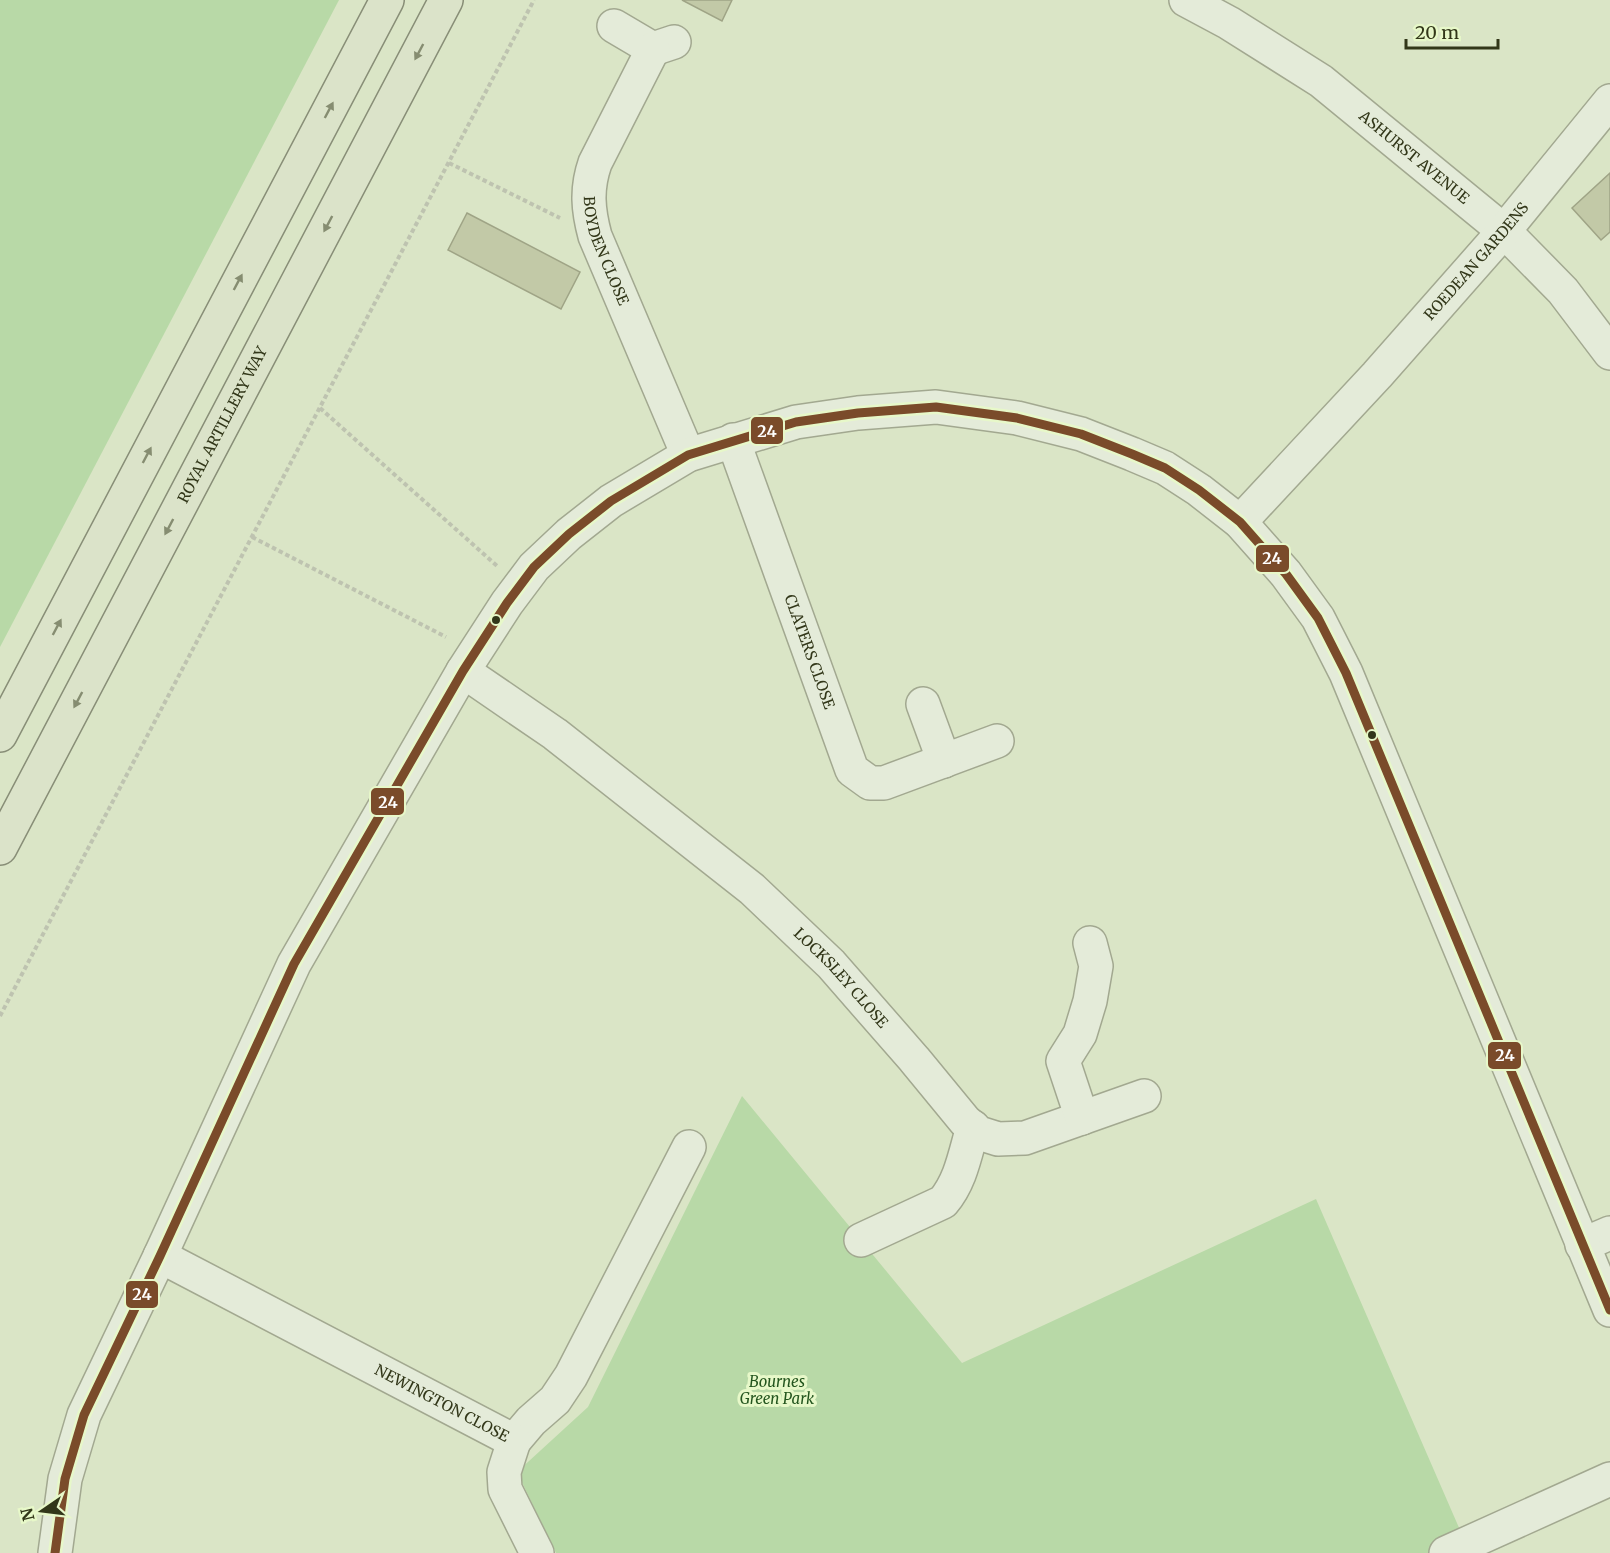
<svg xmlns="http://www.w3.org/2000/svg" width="1610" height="1553" font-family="Merriweather,serif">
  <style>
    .green { fill: #b8d9a7 }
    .building { fill: #c2c9a7; stroke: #9fa486; stroke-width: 1.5 }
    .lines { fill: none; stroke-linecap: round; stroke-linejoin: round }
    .minor-casing { stroke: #a2a890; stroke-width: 36 }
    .major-casing { stroke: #888e77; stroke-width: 36 }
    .path { stroke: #bec3b0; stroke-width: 4; stroke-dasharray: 4.5 3; stroke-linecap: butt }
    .minor { stroke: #e4ebd9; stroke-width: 33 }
    .major { stroke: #dbe3c9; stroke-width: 33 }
    .bus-1-casing { stroke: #e7f8c9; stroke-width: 14 }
    .bus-1 { stroke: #7a4b2a; stroke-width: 9 }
    .oneway { fill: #868d71 }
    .bus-dot { fill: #323719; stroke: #e7f8c9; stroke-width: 2 }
    .labels { text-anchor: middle; stroke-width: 6; stroke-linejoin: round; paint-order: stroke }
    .street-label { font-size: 15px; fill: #323719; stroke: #e7f8c9 }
    .park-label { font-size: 15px; font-style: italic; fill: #23551e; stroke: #e7f8c9 }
    .line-badge { stroke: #e7f8c9; stroke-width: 2 }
    .badge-label { font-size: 16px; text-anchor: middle; font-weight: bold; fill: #fff }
  </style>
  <rect width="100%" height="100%" fill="#dae5c6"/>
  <!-- green -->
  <g class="green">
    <polygon points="0,0 339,0 0,647"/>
    <polygon points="742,1096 962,1363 1316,1199 1470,1553 556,1553 517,1472 588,1407"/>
  </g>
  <!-- building -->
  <g class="building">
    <polygon points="682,0 732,0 722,21"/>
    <polygon points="1610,173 1610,232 1601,240 1572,208"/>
    <polygon points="467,213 580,272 561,309 448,250"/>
  </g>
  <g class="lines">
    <!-- minor casing -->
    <g class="minor-casing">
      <g id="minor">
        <path id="s1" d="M1186,0l43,23 92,58 183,150 59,60 47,62"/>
        <polyline points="614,26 653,49 674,42"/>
        <path id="s2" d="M653,49l-58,114c-9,26 -7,47 0,73l93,219"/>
        <path id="s3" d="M733,440l119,330 18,13h14l113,-42"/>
        <path id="s4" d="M1240,522l137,-147 127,-144 106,-130"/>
        <path id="s5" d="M463,671l92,63 197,155 79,75 83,95 51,62 14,12 19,6 27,-1 119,-42"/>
        <polyline points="923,704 944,761"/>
        <polyline points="1082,1118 1063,1061 1080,1034 1090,1001 1096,966 1090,943"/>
        <path d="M861,1240l82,-38c18,-21 22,-48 30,-75"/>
        <polyline points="1582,1245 1610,1233"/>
        <path id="s6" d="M160,1256l354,185 17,-20 24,-21 16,-24 118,-229"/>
        <polyline points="514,1441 504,1472 505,1489 537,1553"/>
        <polyline points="55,1553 65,1479 84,1415 160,1256 294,964 463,671 507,603 534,567 569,534 611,501 688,455 796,422 858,413 936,407 1017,418 1081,434 1132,454 1165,468 1199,490 1240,522 1286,574 1318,618 1346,673 1610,1310"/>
        <polyline points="1446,1553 1610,1479"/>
      </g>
    </g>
    <!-- major casing -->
    <g class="major-casing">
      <g id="major">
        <polyline points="0,735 387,0"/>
        <path id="s7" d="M0,848l446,-848"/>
      </g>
    </g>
    <!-- path -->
    <g class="path">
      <polyline points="449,163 560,218"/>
      <polyline points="320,408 497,566"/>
      <polyline points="252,537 446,637"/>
      <polyline points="0,1016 534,0"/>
    </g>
    <!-- minor -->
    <use href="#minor" class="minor"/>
    <!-- major -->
    <use href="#major" class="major"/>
    <!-- bus-1 casing -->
    <g class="bus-1-casing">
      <polyline id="bus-1" points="55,1553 65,1479 84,1415 160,1256 294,964 463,671 507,603 534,567 569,534 611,501 688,455 796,422 858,413 936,407 1017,418 1081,434 1132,454 1165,468 1199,490 1240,522 1286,574 1318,618 1346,673 1610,1310"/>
    </g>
    <!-- bus-1 -->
    <use href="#bus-1" class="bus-1"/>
  </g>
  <!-- one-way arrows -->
  <defs><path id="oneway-solid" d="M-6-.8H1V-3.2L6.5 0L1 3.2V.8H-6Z" transform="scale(1.5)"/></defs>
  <g class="oneway">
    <use href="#oneway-solid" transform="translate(419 52) rotate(118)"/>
    <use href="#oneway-solid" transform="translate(329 110) rotate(-62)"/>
    <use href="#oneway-solid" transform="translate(328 224) rotate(118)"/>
    <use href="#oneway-solid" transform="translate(238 282) rotate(-62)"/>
    <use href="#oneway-solid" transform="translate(147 455) rotate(-62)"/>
    <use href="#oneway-solid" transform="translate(169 527) rotate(118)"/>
    <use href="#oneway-solid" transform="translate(57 627) rotate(-62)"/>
    <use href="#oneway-solid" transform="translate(78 700) rotate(118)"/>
  </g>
  <!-- markers -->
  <g class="bus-dot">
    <circle cx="496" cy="620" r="5"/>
    <circle cx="1372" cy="735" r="5"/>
  </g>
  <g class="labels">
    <!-- street labels -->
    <g class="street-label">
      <text dy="5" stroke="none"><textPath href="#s1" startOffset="278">ASHURST AVENUE</textPath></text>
      <text dy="5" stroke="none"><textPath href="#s2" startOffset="219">BOYDEN CLOSE</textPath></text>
      <text dy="5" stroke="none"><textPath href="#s4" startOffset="352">ROEDEAN GARDENS</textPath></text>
      <text dy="5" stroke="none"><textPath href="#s7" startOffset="478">ROYAL ARTILLERY WAY</textPath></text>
      <text dy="5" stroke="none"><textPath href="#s3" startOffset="225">CLATERS CLOSE</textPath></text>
      <text dy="5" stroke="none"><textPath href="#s5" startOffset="488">LOCKSLEY CLOSE</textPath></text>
      <text dy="5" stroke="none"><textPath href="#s6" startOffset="318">NEWINGTON CLOSE</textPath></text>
    </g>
    <!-- park labels -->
    <g class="park-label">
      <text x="777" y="1387">Bournes<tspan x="777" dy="17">Green Park</tspan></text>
    </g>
  </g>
  <g class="line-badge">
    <rect x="750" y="416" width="34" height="29" rx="6" fill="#7a4b2a"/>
    <rect x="1255" y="544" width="35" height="29" rx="6" fill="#7a4b2a"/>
    <rect x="370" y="787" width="35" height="29" rx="6" fill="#7a4b2a"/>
    <rect x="1487" y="1041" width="35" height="29" rx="6" fill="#7a4b2a"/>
    <rect x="125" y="1280" width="34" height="29" rx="6" fill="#7a4b2a"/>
  </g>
  <g class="badge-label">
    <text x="767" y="437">24</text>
    <text x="1272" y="564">24</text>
    <text x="388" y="808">24</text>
    <text x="1505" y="1061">24</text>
    <text x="142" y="1300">24</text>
  </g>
  <!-- north arrow -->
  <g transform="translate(42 1511) rotate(256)" stroke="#e7f8c9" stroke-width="4.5" paint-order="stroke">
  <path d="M0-4.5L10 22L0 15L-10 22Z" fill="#323719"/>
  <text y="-9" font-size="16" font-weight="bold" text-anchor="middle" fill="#323719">N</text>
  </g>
  <!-- scale -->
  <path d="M1406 39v9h92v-9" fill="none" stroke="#323719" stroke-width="3"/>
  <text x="1415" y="39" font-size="18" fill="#323719" stroke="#e7f8c9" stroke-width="4.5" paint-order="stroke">20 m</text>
</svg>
